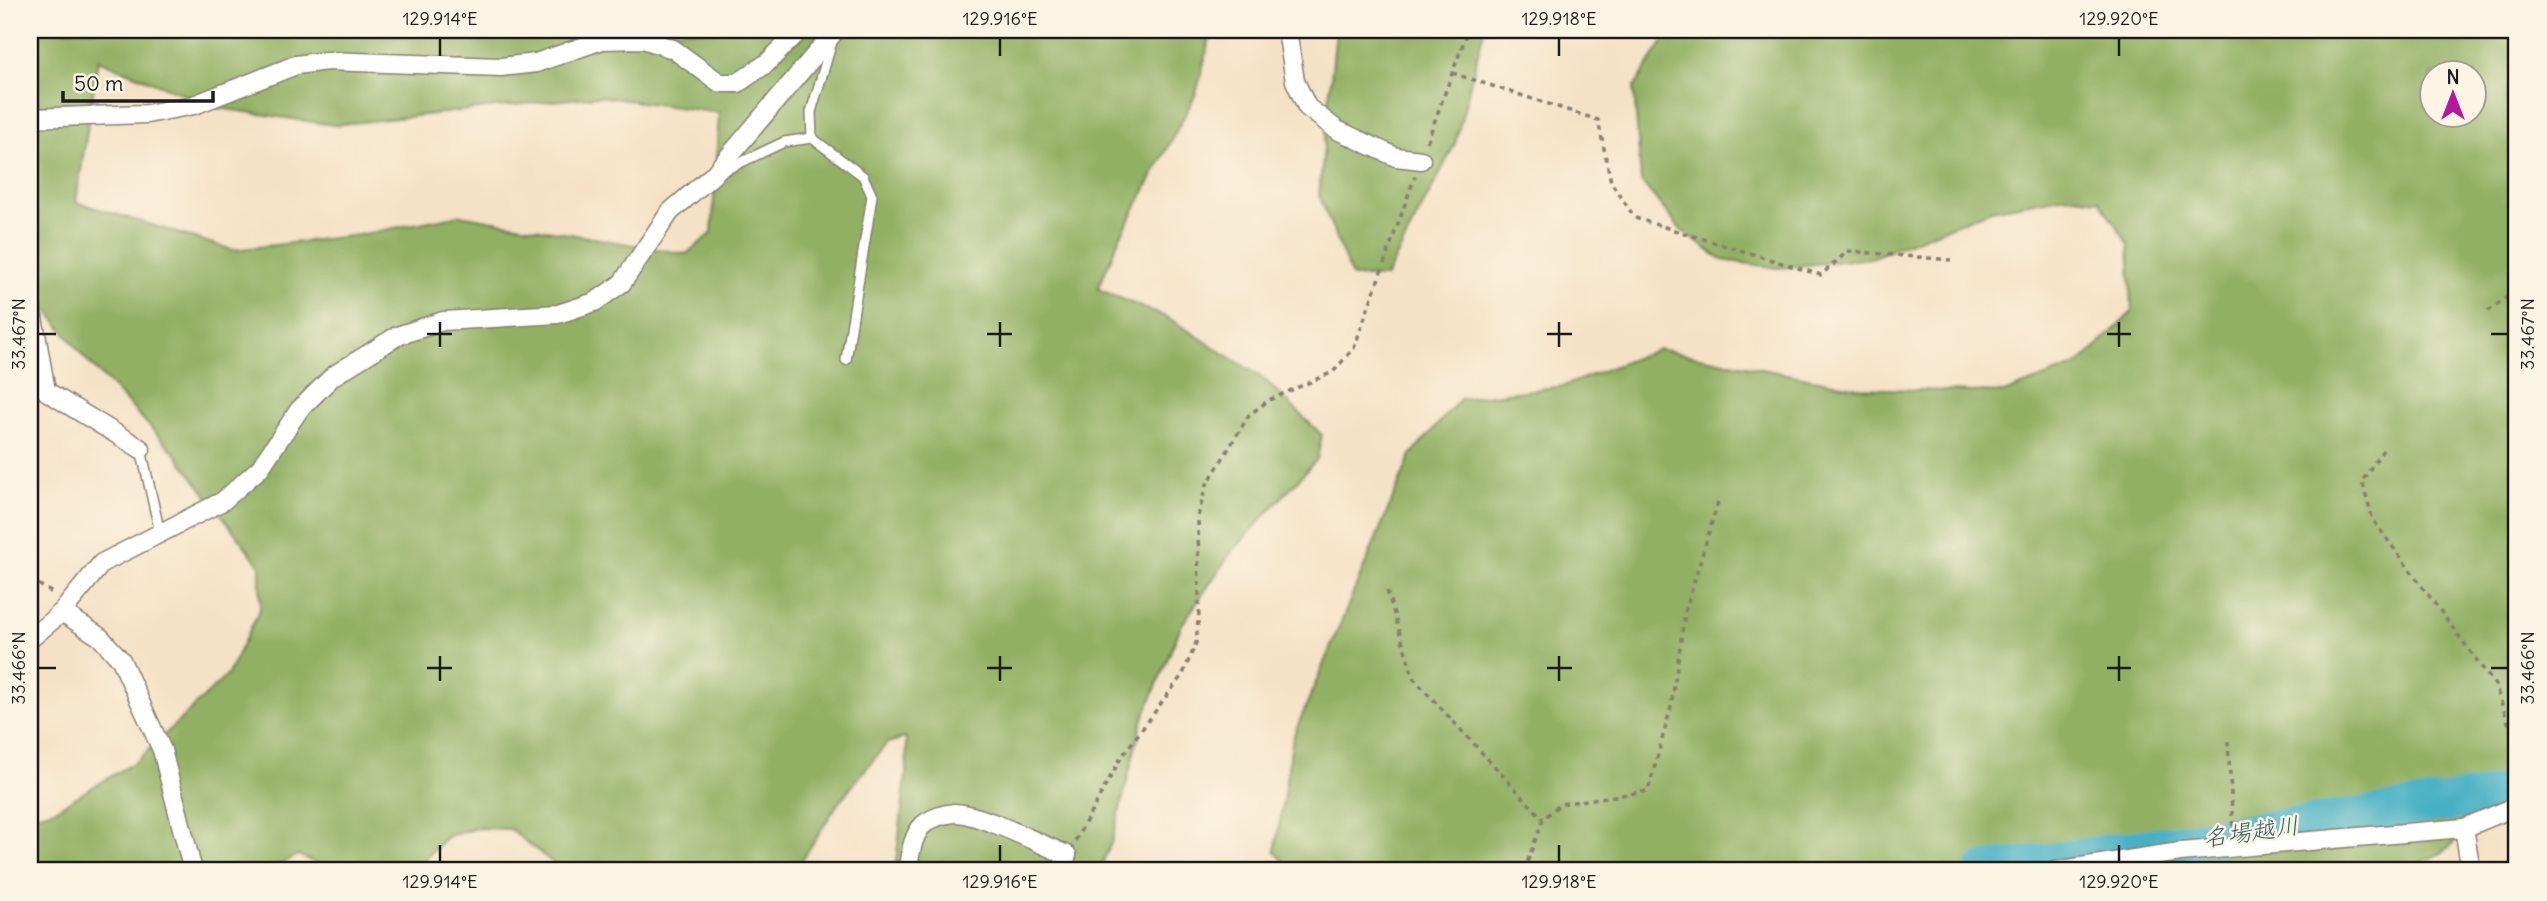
<svg xmlns="http://www.w3.org/2000/svg" width="2547" height="901" font-family="Delius,'Klee One',sans-serif">
  <style>
    .forest { fill: #92b063; stroke: #576640; stroke-width: 2; fill-rule: evenodd }
    .lines { fill: none; stroke-linecap: round; stroke-linejoin: round }
    .river { stroke: #46b0c4; stroke-width: 37 }
    .service-casing { stroke: #887f71; stroke-width: 12 }
    .minor-casing { stroke: #887f71; stroke-width: 21 }
    .path { stroke: #887f71; stroke-width: 3.5; stroke-dasharray: 5 5; stroke-linecap: butt }
    .service { stroke: #fff; stroke-width: 9 }
    .minor { stroke: #fff; stroke-width: 18 }
    .ticks { fill: none; stroke: #1c1c1c; stroke-width: 2.5 }
    .labels { text-anchor: middle; stroke-width: 5; stroke-linejoin: round; paint-order: stroke }
    .water-label { font-size: 24px; font-style: italic; fill: #2f5f68; stroke: #fcf5e5 }
    .neatline { fill: none; stroke: #1c1c1c; stroke-width: 2.5 }
    .ticks-label { font-size: 18px; text-anchor: middle; fill: #1c1c1c }
  </style>
  <rect width="100%" height="100%" fill="#fcf5e5"/>
  <filter id="ink" filterUnits="userSpaceOnUse"><feTurbulence type="fractalNoise" baseFrequency=".0143" numOctaves="2"/><feDisplacementMap in="SourceGraphic" scale="14" xChannelSelector="R" yChannelSelector="G"/><feConvolveMatrix kernelMatrix="1 2 1 2 8 2 1 2 1" color-interpolation-filters="sRGB"/></filter>
  <filter id="wash" filterUnits="userSpaceOnUse"><feTurbulence type="fractalNoise" baseFrequency=".00686" numOctaves="4" result="noise"/><feDisplacementMap in="SourceGraphic" scale="28" xChannelSelector="R" yChannelSelector="G"/><feGaussianBlur stdDeviation="1.57" result="paint"/><feColorMatrix in="noise" values="0 0 0 0 0 0 0 0 0 0 0 0 0 0 0 0 0 1.4 0 .05"/><feComposite in="paint" operator="in"/></filter>
  <g filter="url(#wash)">
    <rect width="100%" height="100%" fill="#f5e2c6"/>
    <!-- forest -->
    <g class="forest">
      <path d="M30,30h1182l-16,64 -78,147 -20,48 72,30 94,60 58,56 -5,24 -87,95 -49,72 -39,95 -30,120 -13,30h-204l12,-104 -1,-29 -19,5 -48,59 -44,69h-232l-53,-42 -34,-1 -30,9 -32,34h-81l-35,-16 -19,10 -3,6h-246v-55l24,-6 83,-49 91,-87 32,-65v-43l-86,-114 -92,-97 -52,-68zM98,60l120,48 116,17 264,-29 121,17 -7,120 -26,21 -226,-39 -101,20 -126,15 -157,-48z"/>
      <polygon points="1336,30 1484,30 1455,144 1386,277 1352,277 1319,195"/>
      <path d="M1670,30h847v751l-73,71 -43,19h-1107l-19,-19 18,-115 118,-282 49,-56 104,-13 94,-37 201,39 145,5 75,-29 53,-52 -3,-67 -30,-45 -33,-4 -75,14 -120,48 -93,10 -56,-8 -41,-30 -40,-49 -7,-93zM2432,74h42v42h-42z"/>
    </g>
    <g class="lines">
      <!-- river -->
      <polyline class="river" points="1983,871 2482,798 2517,788"/>
    </g>
  </g>
  <g filter="url(#ink)">
    <g class="lines">
      <!-- service casing -->
      <g class="service-casing">
        <g id="service">
          <polyline points="832,42 811,112 812,138 863,176 872,196 846,360"/>
          <polyline points="723,171 784,142 812,138"/>
          <polyline points="141,449 160,533"/>
        </g>
      </g>
      <!-- minor casing -->
      <g class="minor-casing">
        <g id="minor">
          <polyline points="1287,30 1295,81 1307,107 1337,130 1396,157 1421,160"/>
          <polyline points="30,118 147,114 194,105 296,65 327,61 501,67 536,63 602,40 643,39 673,49 720,83 738,83 767,63 800,30"/>
          <polyline points="30,300 46,391 141,449"/>
          <polyline points="62,612 100,637 121,660 162,750 193,871"/>
          <polyline points="30,639 62,612 102,563 223,501 260,468 299,410 333,376 397,336 443,321 558,314 595,302 622,283 670,212 713,175 836,30"/>
          <polyline points="2464,828 2471,871"/>
          <path d="M907,871c3,-14 5,-35 16,-46 8,-7 21,-11 31,-12 23,-1 88,32 113,42l-6,16"/>
          <polyline points="2055,871 2180,852 2464,828 2517,806"/>
        </g>
      </g>
      <!-- path -->
      <g class="path">
        <polyline points="1452,73 1598,120 1611,182 1635,218 1821,275 1848,251 1951,260"/>
        <polyline points="1427,142 1468,30"/>
        <polyline points="2488,311 2517,290"/>
        <polyline points="30,413 36,404"/>
        <polyline points="2383,450 2362,481 2373,520 2495,685 2517,747"/>
        <polyline points="30,457 32,475 30,487"/>
        <polyline points="30,579 54,594"/>
        <polyline points="1387,591 1414,679 1543,819"/>
        <polyline points="2228,741 2233,830"/>
        <polyline points="1075,841 1122,756 1183,674 1196,643 1199,612 1198,516 1206,486 1249,415 1269,400 1333,372 1354,348 1415,176"/>
        <polyline points="1524,871 1543,819 1560,804 1648,791 1671,707 1685,612 1718,502"/>
      </g>
      <!-- service -->
      <use href="#service" class="service"/>
      <!-- minor -->
      <use href="#minor" class="minor"/>
    </g>
  </g>
  <!-- ticks -->
  <path class="ticks" d="M440,38v18M1000,38v18M1559,38v18M2119,38v18M440,322v25M1000,322v25M1559,322v25M2119,322v25M38,334h18M427,334h25M987,334h25M1547,334h25M2107,334h24M2491,334h17M440,656v25M1000,656v25M1559,656v25M2119,656v25M38,668h18M427,668h25M987,668h25M1547,668h25M2107,668h24M2491,668h17M440,845v17M1000,845v17M1559,845v17M2119,845v17"/>
  <g class="labels">
    <!-- water labels -->
    <g class="water-label">
      <text transform="translate(2251 832) rotate(-8)" y="8">名場越川</text>
    </g>
  </g>
  <!-- margin -->
  <rect width="2547" height="901" fill="none" stroke="#fcf5e5" stroke-width="77"/>
  <!-- north arrow -->
  <g transform="translate(2453 94)"><circle r="33" fill="#fcf5e5" stroke="#a29e95" stroke-width="2"/>
  <path d="M0-5L12 26L0 18L-12 26Z" fill="#b5179e"/>
  <text y="-10" font-size="19" font-weight="bold" text-anchor="middle" fill="#1c1c1c">N</text>
  </g>
  <!-- scale -->
  <path d="M63 91v10h150v-10" fill="none" stroke="#1c1c1c" stroke-width="3.5"/>
  <text x="74" y="91" font-size="21" fill="#1c1c1c" stroke="#fcf5e5" stroke-width="5" paint-order="stroke">50 m</text>
  <rect x="38" y="38" width="2470" height="824" class="neatline"/>
  <g class="ticks-label">
    <text x="440" y="25">129.914°E</text>
    <text x="1000" y="25">129.916°E</text>
    <text x="1559" y="25">129.918°E</text>
    <text x="2119" y="25">129.920°E</text>
    <text transform="translate(19 334) rotate(-90)" y="6">33.467°N</text>
    <text transform="translate(2528 334) rotate(-90)" y="6">33.467°N</text>
    <text transform="translate(19 668) rotate(-90)" y="6">33.466°N</text>
    <text transform="translate(2528 668) rotate(-90)" y="6">33.466°N</text>
    <text x="440" y="888">129.914°E</text>
    <text x="1000" y="888">129.916°E</text>
    <text x="1559" y="888">129.918°E</text>
    <text x="2119" y="888">129.920°E</text>
  </g>
</svg>
